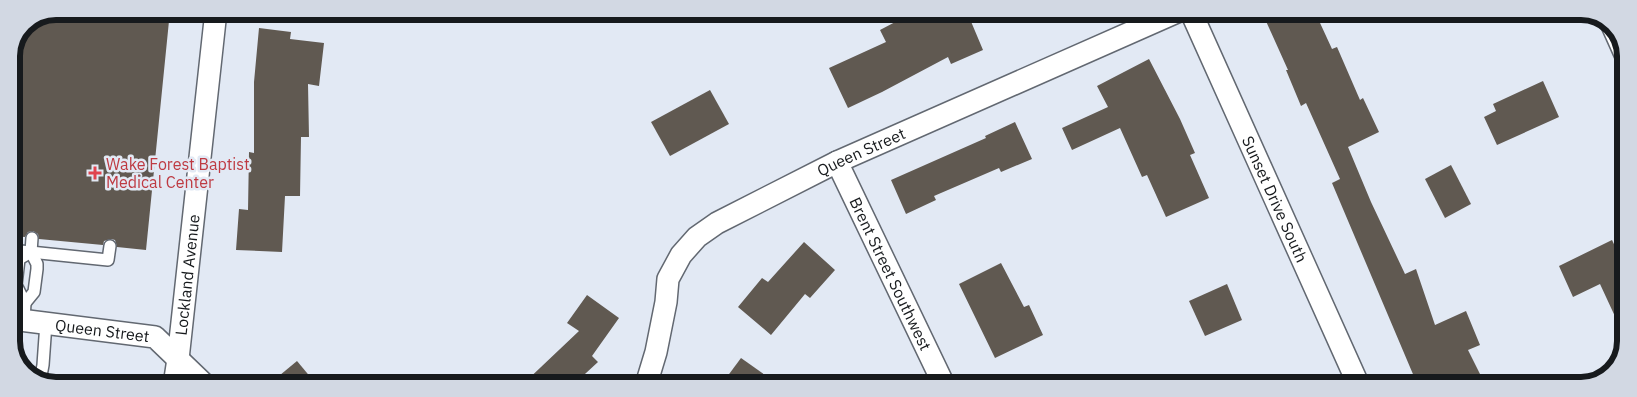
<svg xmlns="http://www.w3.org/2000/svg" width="1637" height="397" font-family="'IBM Plex Sans',sans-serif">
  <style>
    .building { fill: #605951 }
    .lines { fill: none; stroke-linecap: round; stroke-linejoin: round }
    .lane-casing { stroke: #626871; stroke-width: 14 }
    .street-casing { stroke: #626871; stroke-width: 24 }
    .lane { stroke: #fff; stroke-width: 11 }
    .street { stroke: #fff; stroke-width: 21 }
    .health-dot { fill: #e0444e; stroke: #e2e9f4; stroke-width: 2 }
    .labels { text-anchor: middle; stroke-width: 5; stroke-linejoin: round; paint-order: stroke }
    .street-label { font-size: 16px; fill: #171a1d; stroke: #e2e9f4 }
    .health-label { font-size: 16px; fill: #be3a42; stroke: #e2e9f4; text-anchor: start }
    .rim { fill: none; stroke: #171a1d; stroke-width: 6 }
  </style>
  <rect width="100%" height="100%" fill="#e2e9f4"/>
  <!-- building -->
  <g class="building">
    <polygon points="56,11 170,11 146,250 117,247 115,240 111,239 104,241 103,245 39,239 38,234 33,231 28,232 25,237 11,236 11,55 24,24"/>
    <polygon points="895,12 921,12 926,23 952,12 967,12 983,50 951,64 948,57 882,92 848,108 829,68 886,42 880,30 899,20"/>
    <polygon points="1281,12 1315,12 1332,49 1337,47 1360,100 1363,98 1379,132 1348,147 1371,202 1405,274 1416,269 1435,325 1466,311 1480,345 1468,350 1486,386 1418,386 1332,183 1340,179 1306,103 1301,106 1286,70 1288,70 1265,19"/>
    <polygon points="259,28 291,32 290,39 324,43 319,86 308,84 309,137 301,137 300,196 285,196 282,252 236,250 239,209 248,210 249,152 254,153 254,82"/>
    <polygon points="1149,59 1180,119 1195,153 1190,155 1209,198 1166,217 1147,175 1142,177 1120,128 1072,150 1062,128 1108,107 1097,86"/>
    <polygon points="1543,81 1559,117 1497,145 1484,117 1496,111 1493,104"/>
    <polygon points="710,90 729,124 670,156 651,122"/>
    <polygon points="1015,122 1032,159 1001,172 999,168 934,196 936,200 906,214 891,180 986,138 985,136"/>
    <polygon points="1451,165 1471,204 1445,218 1425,179"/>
    <polygon points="1612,240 1625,267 1625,338 1600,284 1573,297 1559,266"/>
    <polygon points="804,242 835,270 810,298 805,294 771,335 738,307 762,278 768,282"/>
    <polygon points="1001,263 1024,307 1029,305 1043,335 995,358 959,284"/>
    <polygon points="1227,284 1242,320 1205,336 1189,301"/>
    <polygon points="587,295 619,318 592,356 598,362 573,385 522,385 579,331 567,323"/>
    <polygon points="741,358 779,385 721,385"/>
    <polygon points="297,361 317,385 268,385"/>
  </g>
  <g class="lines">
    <!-- lane casing -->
    <g class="lane-casing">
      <g id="lane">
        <polyline points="11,250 108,260 110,246"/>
        <polyline points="25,303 34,292 37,269 37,264 31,252 32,238"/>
        <polyline points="24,320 25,303 16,285 19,259 31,252"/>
        <polyline points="40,381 43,365 46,323"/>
      </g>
    </g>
    <!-- street casing -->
    <g class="street-casing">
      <g id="street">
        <path id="s1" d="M1191,12l168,374"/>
        <polyline points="1612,25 1625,54"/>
        <path id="s2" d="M837,162l107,223"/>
        <path id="s3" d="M12,319l143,18 50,48"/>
        <path id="s4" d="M174,385l4,-26 38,-348"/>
        <path id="s5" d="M646,385l10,-33 10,-50 2,-23 13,-24 16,-18 20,-14 120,-61 340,-150"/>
      </g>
    </g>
    <!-- lane -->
    <use href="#lane" class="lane"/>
    <!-- street -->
    <use href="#street" class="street"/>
  </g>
  <!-- markers -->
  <path class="health-dot" d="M92.5 165.5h5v5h5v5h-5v5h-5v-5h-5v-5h5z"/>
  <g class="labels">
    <!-- street labels -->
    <g class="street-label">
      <text dy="6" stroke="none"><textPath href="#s5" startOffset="345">Queen Street</textPath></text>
      <text dy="6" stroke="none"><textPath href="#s1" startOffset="205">Sunset Drive South</textPath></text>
      <text dy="6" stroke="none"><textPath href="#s2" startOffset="124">Brent Street Southwest</textPath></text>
      <text dy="6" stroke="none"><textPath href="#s4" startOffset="111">Lockland Avenue</textPath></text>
      <text dy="6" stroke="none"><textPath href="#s3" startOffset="91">Queen Street</textPath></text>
    </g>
    <!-- health labels -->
    <g class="health-label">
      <text x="106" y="170">Wake Forest Baptist<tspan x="106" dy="18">Medical Center</tspan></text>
    </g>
  </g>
  <!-- crop -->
  <path d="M0 0H1637V397H0ZM56 20H1581A36 36 0 0 1 1617 56V341A36 36 0 0 1 1581 377H56A36 36 0 0 1 20 341V56A36 36 0 0 1 56 20Z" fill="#d2d8e3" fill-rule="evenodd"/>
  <path class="rim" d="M56 20H1581A36 36 0 0 1 1617 56V341A36 36 0 0 1 1581 377H56A36 36 0 0 1 20 341V56A36 36 0 0 1 56 20Z"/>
</svg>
